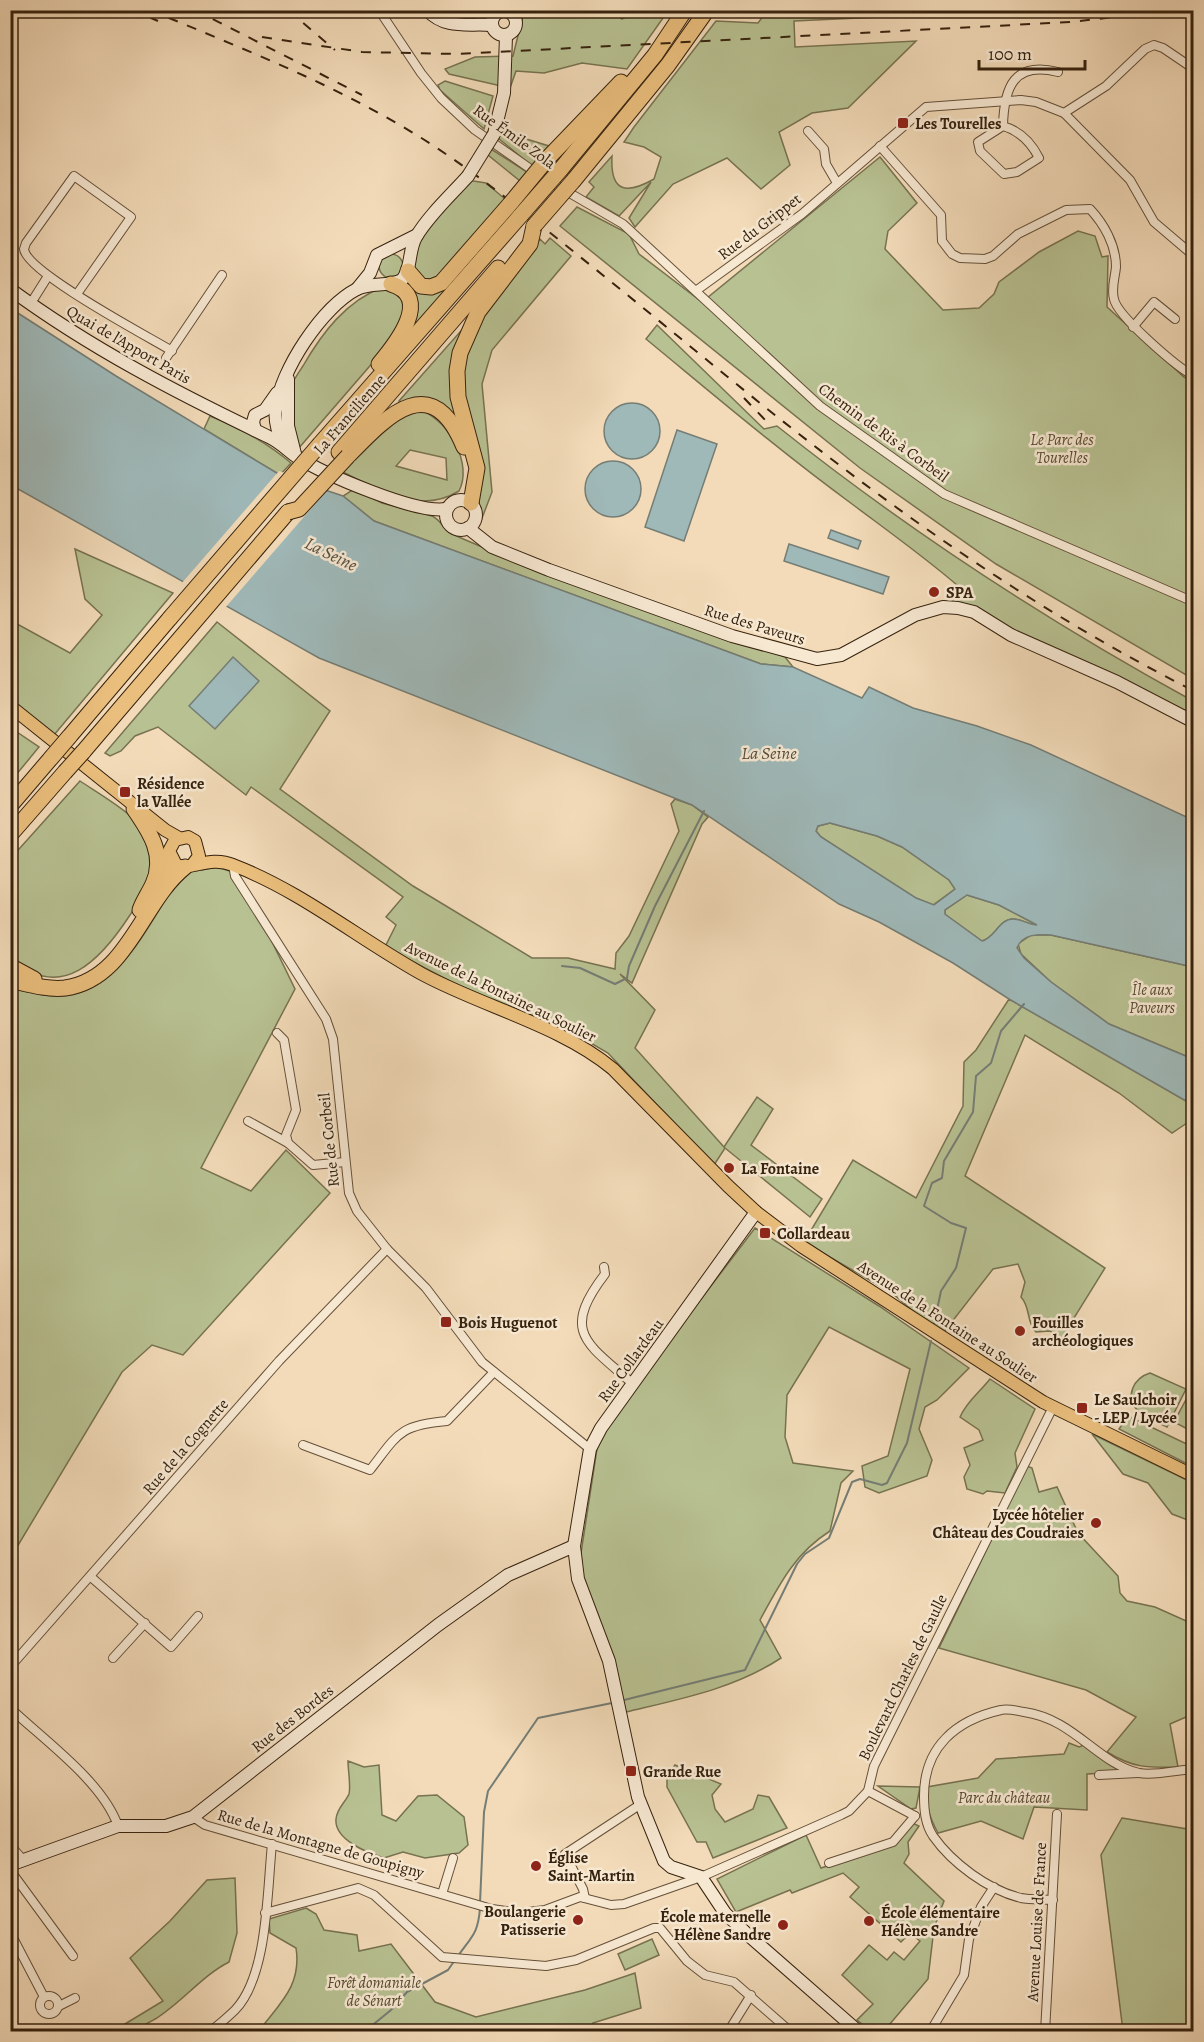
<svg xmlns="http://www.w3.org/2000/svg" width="1204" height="2042" font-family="Alegreya,serif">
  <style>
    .green { fill: #b8c192; stroke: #777250; stroke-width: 1.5; fill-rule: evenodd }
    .water { fill: #9fb9b9; stroke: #757d75; stroke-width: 1.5; fill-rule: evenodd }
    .pier { fill: #f3dbb9 }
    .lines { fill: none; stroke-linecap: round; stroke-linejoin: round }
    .stream { stroke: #757d75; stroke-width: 2 }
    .street-casing { stroke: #655039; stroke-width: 10 }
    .secondary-casing { stroke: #36220e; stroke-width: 14 }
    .primary-casing { stroke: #36220e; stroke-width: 14 }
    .highway-casing { stroke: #36220e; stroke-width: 17 }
    .street { stroke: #f7e8d2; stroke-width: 8 }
    .secondary { stroke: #f7e8d2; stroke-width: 12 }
    .primary { stroke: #eabe7c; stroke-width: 12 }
    .highway { stroke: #eabe7c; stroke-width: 15 }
    .rail { stroke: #36220e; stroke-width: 2; stroke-dasharray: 10 10; stroke-linecap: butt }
    .secondary-bridge-casing { stroke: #36220e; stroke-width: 14; stroke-linecap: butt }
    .highway-bridge-casing { stroke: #36220e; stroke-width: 17; stroke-linecap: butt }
    .secondary-bridge { stroke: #f7e8d2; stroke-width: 12 }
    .highway-bridge { stroke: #eabe7c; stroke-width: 15 }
    .poi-dot { fill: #8f2418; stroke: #f7e8d2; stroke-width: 2 }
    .labels { text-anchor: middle; stroke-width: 5; stroke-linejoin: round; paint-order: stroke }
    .poi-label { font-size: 16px; font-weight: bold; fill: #36220e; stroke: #f7e8d2; text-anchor: start }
    .street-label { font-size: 16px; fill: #36220e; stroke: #f7e8d2 }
    .park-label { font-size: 16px; font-style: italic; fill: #564a2f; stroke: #f7e8d2 }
    .water-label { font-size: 18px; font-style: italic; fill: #564f41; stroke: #f7e8d2 }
  </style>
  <rect width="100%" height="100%" fill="#f3dbb9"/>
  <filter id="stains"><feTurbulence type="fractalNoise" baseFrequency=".00333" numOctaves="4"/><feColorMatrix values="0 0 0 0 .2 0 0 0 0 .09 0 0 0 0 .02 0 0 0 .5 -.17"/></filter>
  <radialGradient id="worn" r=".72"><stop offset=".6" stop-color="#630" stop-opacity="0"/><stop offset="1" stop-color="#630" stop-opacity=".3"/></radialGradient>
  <!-- green -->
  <g class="green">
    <polygon points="524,11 610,11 622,19 636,11 668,11 627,69 582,63 544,73 516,71 510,88 449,74 445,69 475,57 513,56"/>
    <path d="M767,11l156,-1 1,5 -130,6 1,26 121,-6 -68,67 -36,5 -33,19 11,33 -29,24 -34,-31 -54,26 -38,43 -6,-9 22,-36 -32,34 -33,-19 8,-10 -5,-5 23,-26c-2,36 14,39 42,23l7,-22 -17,-10 -20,-5 10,-15 82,-106 42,2z"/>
    <polygon points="445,81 493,96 484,129 440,90 438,85"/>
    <polygon points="501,127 523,138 549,146 532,166 498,138"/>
    <polygon points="491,149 527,172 520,181 488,155"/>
    <polygon points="880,157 917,203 888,231 885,249 943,310 979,308 994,294 999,282 1039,252 1078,231 1095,236 1102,257 1108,256 1107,307 1184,377 1193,381 1193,679 996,564 860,468 560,226 577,207 629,234 639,254 702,302"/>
    <polygon points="467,180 486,183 505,199 433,281 426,281 413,269 415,247 420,239"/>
    <path d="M550,238l21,18 -79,94 -10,34 10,108 -13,34 2,-8c-5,-39 -27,-129 -16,-164 14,-44 46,-79 75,-115l5,5z"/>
    <circle cx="391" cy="266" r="12"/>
    <polygon points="449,284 446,290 414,327 415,319 410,293 415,287"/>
    <path d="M383,287l17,7 5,18 -11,26 -96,111c-5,-12 -11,-50 -7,-63 3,-7 8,-14 12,-20 19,-33 43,-65 80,-79z"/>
    <polygon points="467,324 461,427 399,401"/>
    <path d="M657,325l107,104 13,-3c133,106 268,194 416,275v15c-55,-27 -112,-51 -167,-79 -29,-15 -44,-32 -79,-35l10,-17c-34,-29 -69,-54 -105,-81 -71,-52 -138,-109 -206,-165z"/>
    <path d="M423,411c26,11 50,53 36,80 -39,24 -78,0 -116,-19l40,-46 12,-9zM410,450l36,8 1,22 -51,-14z"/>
    <path d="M210,416c30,12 56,26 81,47l-11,12 -76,-46z"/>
    <path d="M354,489l28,14 50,13c9,4 12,14 20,18 108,48 222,83 333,123l8,10 -32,-3 -387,-143 -31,-25z"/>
    <polygon points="75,549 173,593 54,735 11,702 10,620 70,653 102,615 85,599"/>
    <polygon points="217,622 330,711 280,789 413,886 532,958 568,958 615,969 616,953 629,936 679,831 671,804 675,799 692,805 708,817 702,824 632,983 620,974 655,1010 635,1048 724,1147 757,1097 773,1109 751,1145 822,1199 810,1217 725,1148 714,1165 608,1053 589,1042 486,1000 385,947 396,925 386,917 403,897 251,787 246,795 158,727 135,736 121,751 110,756 105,753"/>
    <polygon points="11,728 39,747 11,781"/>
    <path d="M80,781c22,15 68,40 74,66 6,24 -12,50 -24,68 -28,43 -69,90 -119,42v-99z"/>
    <polygon points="830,823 877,836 902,847 949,880 955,889 933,905 913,897 821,837 816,831 818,826"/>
    <path d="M217,867l22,7 56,115 -94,179 50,23 35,-41 44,43 -147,162 -31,-10 -30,27 -111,185v-568c14,2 31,7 46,7 60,1 90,-70 119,-113l14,-11z"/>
    <path d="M967,895l32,10 38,20c-8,0 -16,-6 -24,-6 -14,0 -18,19 -31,22l-37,-26v-5z"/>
    <polygon points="1031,935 1051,935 1193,967 1193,1059 1109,1024 1051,982 1021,954 1018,944"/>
    <path d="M1009,999l184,106v21l-6,-3 -15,10 -53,-40 -94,-58 -60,141 140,92 -44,71 -11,-8 -14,1c-10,-10 -5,-24 -15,-35l4,-15 -7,-18 -25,5 -49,63 -9,-2 -43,-37 -88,-51 49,-82 63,38 47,-92 1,-44 12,-12z"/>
    <path d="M755,1228l124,78 90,62 -32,32 -12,7 -6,22 13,31 -5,16 -48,17 -14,-6 -3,-21 26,-10 22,-87 -81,-42 -42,68 -2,42 8,26 60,8 -12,12 -11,48c-35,22 -51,54 -70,89l21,38c-47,31 -101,41 -155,54l-43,-131 -2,-28 16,-104 12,-29z"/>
    <path d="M1150,1373l36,16 -19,38c-9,-5 -23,-9 -29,-16 -14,-15 -4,-33 12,-38z"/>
    <path d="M990,1379l45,30 -20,44 2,14 -12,26 -18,-2 -4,3 -16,-5 -3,-12 6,-12 -6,-17 19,-8 -4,-10 -19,-13c7,-16 19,-24 30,-38z"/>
    <polygon points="1189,1394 1193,1397 1193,1432 1174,1422"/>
    <polygon points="1128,1416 1193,1447 1193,1467 1119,1429"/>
    <polygon points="1092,1434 1193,1483 1193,1522 1172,1514 1148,1483 1123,1474"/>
    <path d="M1027,1466l5,2 7,24 18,-5 21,46 40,43 2,17 7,8 28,6 38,17v90l-23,10 8,43c-30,1 -45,1 -71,-15l29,-35 -50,-27 -147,-42z"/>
    <path d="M1069,1743l10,4 5,-2 40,27 -37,2v36l-53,-3 -11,32 -42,-18 -43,12c-9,-16 -12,-28 -11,-46l51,-9 18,-19 68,-5z"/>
    <path d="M348,1761l16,6 15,-2 3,50 14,6 22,-25 19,-1 27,22 4,28 -9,8 -34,5 -22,-6 -19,6c-16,-5 -50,-18 -48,-39 1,-11 9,-16 13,-25 2,-7 -1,-24 -1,-33z"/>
    <polygon points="675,1765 721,1784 712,1795 715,1809 725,1822 753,1809 758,1795 769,1797 787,1828 713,1858 706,1842 697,1842 667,1787 667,1776"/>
    <polygon points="878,1786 920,1787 916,1808 911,1809"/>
    <polygon points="1122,1818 1193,1830 1193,2031 1123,2031 1101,1855"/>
    <polygon points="912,1823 919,1826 908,1842 909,1854 904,1863 944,1901 934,1928 928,1979 884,2031 871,2031 857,2020 873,2004 842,1975 869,1945 887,1960 894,1952 904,1960 920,1941 910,1933 901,1942 850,1897 859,1887 843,1873 792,1893 790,1890 736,1912 717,1879 806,1835 821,1868 895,1844"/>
    <path d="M235,1878l2,55 -8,29c-38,19 -67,70 -113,69l-1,-1 48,-29 -33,-43 40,-37 37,-41z"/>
    <path d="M306,1908l10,6 8,16 33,5 2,16 32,-7 44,58 41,15 109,-27 50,-17 6,35 -48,15 2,8 -337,1c21,-28 44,-46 38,-84l-26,-15 -1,-14z"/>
    <polygon points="652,1939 659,1955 625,1970 618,1954"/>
  </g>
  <!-- water -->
  <g class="water">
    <path d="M10,308l106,68 164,99 63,21 31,25 387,143 32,3 69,31 7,-11 44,21 64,18 54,19 162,75v147l-142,-32c-13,-1 -29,-1 -34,13l7,10 27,24 58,42 84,35v46l-184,-106 -56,-36 -74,-41 -40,-18 -147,-99 -373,-147 -308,-173zM830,823l47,13 25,11 47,33 6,9 -21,16 -18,-7 -95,-61 -5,-6 2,-5zM967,895l32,10 38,20c-8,0 -15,-6 -24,-6 -14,0 -18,19 -31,22l-37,-27v-4z"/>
    <circle cx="632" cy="431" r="28"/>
    <polygon points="677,430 717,444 684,541 645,527"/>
    <circle cx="613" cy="489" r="28"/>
    <polygon points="831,530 861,541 858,549 828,538"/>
    <polygon points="789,544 889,577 883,594 784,561"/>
    <polygon points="233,657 259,681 215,729 189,706"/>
  </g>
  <!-- pier -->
  <polygon class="pier" points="279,471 329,488 225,608 181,584"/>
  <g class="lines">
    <!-- stream -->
    <g class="stream">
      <polyline points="562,966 580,968 615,984 627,978 629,966 655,906 704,811"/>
      <polyline points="934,1324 941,1291 956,1268 966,1228 951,1223 924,1206 932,1183 942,1178 944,1161 973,1112 976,1076 991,1063 1001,1031 1024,1004"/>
      <polyline points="624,1700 745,1670 797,1564 805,1554 829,1538 852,1482 860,1479 882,1485 887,1483 907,1443 931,1341"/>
      <polyline points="480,1903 484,1812 488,1791 538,1718 612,1703"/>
      <path d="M458,1956c14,-20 20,-22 22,-48"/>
      <polyline points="364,2032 391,2010 407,1992 448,1970 455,1960"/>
    </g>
    <!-- street casing -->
    <g class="street-casing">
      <g id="street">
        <polyline points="379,10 421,73 441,98 475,130 542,177 623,224 820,406 944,494 1194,602"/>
        <polyline points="1064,113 1130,180 1154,222 1194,256"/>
        <path d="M1003,126c17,5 28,16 36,32l-22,14 -13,2 -24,-23 -2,-9 25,-16c1,-39 11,-65 55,-54"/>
        <polyline points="808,131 824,149 826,164 837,183"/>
        <path d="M880,146l61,69 1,26 10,13 8,4 25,1 8,-3 25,-22 48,-24 24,-1c14,15 26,36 26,58 -1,11 -5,21 -2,32 3,17 64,69 80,77"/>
        <polyline points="697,290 802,214 926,107 1021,100 1036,102 1064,113 1106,86 1145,49 1154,45 1163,48 1194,69"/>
        <path d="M77,294l54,-77 -57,-41 -48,67 -2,6c2,23 123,87 148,102"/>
        <polyline points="31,303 48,276"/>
        <polyline points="1133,327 1154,302 1175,319"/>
        <polyline points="166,358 222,275"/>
        <polyline points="233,865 235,876 326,1019 333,1039 349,1193 357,1211 387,1249 426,1288 482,1362 590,1449"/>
        <polyline points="277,1033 284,1040 296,1110 286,1135 288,1143 313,1165 345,1162"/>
        <polyline points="248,1121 288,1143"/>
        <path d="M604,1267l1,7c-45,59 -18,69 28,110"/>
        <path d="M303,1445l67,25c28,-36 29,-45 77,-49l47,-49"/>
        <polyline points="91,1577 171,1647 198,1616"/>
        <polyline points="113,1658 145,1623"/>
        <polyline points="10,1667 279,1361 387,1249"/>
        <path d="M10,1708c34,32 93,74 108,118"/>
        <polyline points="1099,1775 1138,1773"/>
        <polyline points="868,1791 915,1816"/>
        <polyline points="193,1817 205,1825 492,1909 520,1913 545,1910 580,1897 611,1905 624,1904 701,1877 841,1815 849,1811 868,1791 874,1766 1053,1407"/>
        <polyline points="10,1845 24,1861"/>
        <polyline points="829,1863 893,1842 915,1816"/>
        <polyline points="10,1870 73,1956"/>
        <polyline points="442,1894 453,1858"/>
        <polyline points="585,1898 583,1889 565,1854 641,1804"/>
        <path d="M1053,1900c-10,-1 -22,0 -32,-2 -33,-8 -69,-35 -88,-62 -8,-12 -9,-26 -9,-40 0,-49 32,-76 77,-86 7,-2 16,1 23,2 50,7 73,51 115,61 15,3 39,-3 55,-4"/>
        <polyline points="265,1913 358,1888 374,1895 442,1957 546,1966 576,1960 654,1928 660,1928 687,1961 705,1975 734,1982 791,2032"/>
        <polyline points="10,1932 44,1997"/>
        <circle cx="49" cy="2005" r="9"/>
        <polyline points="59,2006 75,1998"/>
        <path d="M210,2032c8,-7 17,-14 25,-22 33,-34 32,-119 37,-166"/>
        <polyline points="728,2032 751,1995"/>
        <polyline points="930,2032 964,1975 969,1939 981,1907 994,1887"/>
        <polyline points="1045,2032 1057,1814"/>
      </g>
    </g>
    <!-- secondary casing -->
    <g class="secondary-casing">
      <g id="secondary">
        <path d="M427,10c19,20 41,13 65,15"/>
        <circle cx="504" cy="23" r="12"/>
        <polyline points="494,134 504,93 506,36"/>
        <path d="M10,289c80,59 169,105 257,147 12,5 20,14 30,21 27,17 119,57 149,52"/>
        <polyline points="357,289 370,273 377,255 417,235"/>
        <polyline points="288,379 288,426 295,454"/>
        <polyline points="255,430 253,422 255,415 265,410 277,393"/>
        <path d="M283,444c-5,-11 -9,-23 -7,-35 4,-38 46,-102 81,-120 14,-7 31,-2 45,-9 10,-11 6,-29 14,-43 13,-22 35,-42 52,-61"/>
        <circle cx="461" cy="515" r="15"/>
        <polyline points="468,528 492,547 549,570 732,636 817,659 841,655 915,615 943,607 958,608 974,612 1011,635 1117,682 1194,722"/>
        <polyline points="756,1212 601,1428 590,1449 574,1546 578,1579 609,1661 638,1797 664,1861 671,1867 701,1877 725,1913 747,1934 859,2032"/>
        <polyline points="10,1865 118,1826 166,1826 193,1817 438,1625 508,1575 574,1546"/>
      </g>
    </g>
    <!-- primary casing -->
    <g class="primary-casing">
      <g id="primary">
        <polyline points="10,706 165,830 179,838"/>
        <path d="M193,864l6,-8 -4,-15 -7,-4 -13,3 -6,11 7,14c14,6 34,-10 57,0 68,26 126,74 189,109 61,33 138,51 191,95l115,117 28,26 45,34 242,156 151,74"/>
      </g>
    </g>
    <!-- highway casing -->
    <g class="highway-casing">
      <g id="highway">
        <polyline points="548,158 621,82"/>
        <polyline points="561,169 655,55 685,10"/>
        <polyline points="574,180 668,65 707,10"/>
        <polyline points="408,271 421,286 431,287 441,283 510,204"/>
        <path d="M379,364c16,-19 55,-67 12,-80"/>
        <polyline points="320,444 521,215"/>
        <polyline points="339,452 498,268"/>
        <path d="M350,454c38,-39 82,-85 114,-7"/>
        <polyline points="471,503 477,468 458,397 457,371 460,353 478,312 530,244 534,226"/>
        <polyline points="69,737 170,618"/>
        <polyline points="83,752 288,512"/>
        <polyline points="10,806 51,758"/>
        <path d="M134,809c16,23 32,47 19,75 -4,9 -10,17 -13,26"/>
        <polyline points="10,835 65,772"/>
        <polyline points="157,886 170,858"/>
        <polyline points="10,966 34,979"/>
        <path d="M10,980c18,4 37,10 55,8 63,-9 76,-86 120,-121"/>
      </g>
    </g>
    <!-- street -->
    <use href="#street" class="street"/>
    <!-- secondary -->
    <use href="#secondary" class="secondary"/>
    <!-- primary -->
    <use href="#primary" class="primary"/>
    <!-- highway -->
    <use href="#highway" class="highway"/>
    <!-- rail -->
    <g class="rail">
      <polyline points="132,10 158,21"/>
      <path d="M150,10c93,39 187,75 273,129 55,35 105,76 156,117 74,59 146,120 220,178 124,97 254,186 395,257"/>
      <polyline points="181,10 201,17"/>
      <polyline points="195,10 362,95"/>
      <polyline points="288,10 335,50"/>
      <polyline points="262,37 362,52 458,54 1070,22 1177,10"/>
      <polyline points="744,398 769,424"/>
    </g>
    <!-- secondary-bridge casing -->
    <g class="secondary-bridge-casing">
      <polyline id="secondary-bridge" points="468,176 494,134"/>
    </g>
    <!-- highway-bridge casing -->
    <g class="highway-bridge-casing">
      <g id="highway-bridge">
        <polyline points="510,204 548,158"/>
        <polyline points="521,215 561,169"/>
        <polyline points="534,226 574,180"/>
        <polyline points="288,512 299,509 348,456"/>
        <polyline points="170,618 320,444"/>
        <polyline points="51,758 69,737"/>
        <polyline points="65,772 83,752"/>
      </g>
    </g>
    <!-- secondary-bridge -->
    <use href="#secondary-bridge" class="secondary-bridge"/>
    <!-- highway-bridge -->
    <use href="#highway-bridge" class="highway-bridge"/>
  </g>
  <!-- markers -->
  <g class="poi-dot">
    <rect x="897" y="117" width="12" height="12" rx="3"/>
    <circle cx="934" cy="592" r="6"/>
    <rect x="119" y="786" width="12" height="12" rx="3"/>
    <circle cx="729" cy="1168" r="6"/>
    <rect x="759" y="1227" width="12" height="12" rx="3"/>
    <rect x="440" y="1316" width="12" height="12" rx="3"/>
    <circle cx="1020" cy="1331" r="6"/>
    <rect x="1076" y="1402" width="12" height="12" rx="3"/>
    <circle cx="1096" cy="1523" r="6"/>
    <rect x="625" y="1765" width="12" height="12" rx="3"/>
    <circle cx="536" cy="1866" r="6"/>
    <circle cx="578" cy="1920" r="6"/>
    <circle cx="869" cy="1921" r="6"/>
    <circle cx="783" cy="1925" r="6"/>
  </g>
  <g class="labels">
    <!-- poi labels -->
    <g class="poi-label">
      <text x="915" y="129">Les Tourelles</text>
      <text x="946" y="598">SPA</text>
      <text x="137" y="789">Résidence<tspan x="137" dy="18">la Vallée</tspan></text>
      <text x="741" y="1174">La Fontaine</text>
      <text x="777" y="1239">Collardeau</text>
      <text x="458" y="1328">Bois Huguenot</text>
      <text x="1032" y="1328">Fouilles<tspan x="1032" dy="18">archéologiques</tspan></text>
      <text x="1094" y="1405">Le Saulchoir<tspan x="1094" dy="18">- LEP / Lycée</tspan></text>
      <text x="1084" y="1520" text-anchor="end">Lycée hôtelier<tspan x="1084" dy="18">Château des Coudraies</tspan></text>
      <text x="643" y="1777">Grande Rue</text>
      <text x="548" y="1863">Église<tspan x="548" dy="18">Saint-Martin</tspan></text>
      <text x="566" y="1917" text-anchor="end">Boulangerie<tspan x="566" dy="18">Patisserie</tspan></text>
      <text x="881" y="1918">École élémentaire<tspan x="881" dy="18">Hélène Sandre</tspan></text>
      <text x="771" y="1922" text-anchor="end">École maternelle<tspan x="771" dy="18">Hélène Sandre</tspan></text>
    </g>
    <!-- street labels -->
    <g class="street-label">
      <text transform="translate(515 136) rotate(36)" y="6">Rue Émile Zola</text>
      <text transform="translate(759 226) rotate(-37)" y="6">Rue du Grippet</text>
      <text transform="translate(129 344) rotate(30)" y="6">Quai de l'Apport Paris</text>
      <text transform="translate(349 414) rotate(-49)" y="6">La Francilienne</text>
      <text transform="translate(884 432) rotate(36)" y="6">Chemin de Ris à Corbeil</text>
      <text transform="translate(755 624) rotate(17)" y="6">Rue des Paveurs</text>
      <text transform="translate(501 991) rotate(26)" y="6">Avenue de la Fontaine au Soulier</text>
      <text transform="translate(328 1140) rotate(-96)" y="6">Rue de Corbeil</text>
      <text transform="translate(948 1321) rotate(33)" y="6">Avenue de la Fontaine au Soulier</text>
      <text transform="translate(630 1360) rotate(-54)" y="6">Rue Collardeau</text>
      <text transform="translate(185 1446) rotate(-49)" y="6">Rue de la Cognette</text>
      <text transform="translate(902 1677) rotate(-64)" y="6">Boulevard Charles de Gaulle</text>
      <text transform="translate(292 1718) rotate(-38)" y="6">Rue des Bordes</text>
      <text transform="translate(321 1843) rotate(16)" y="6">Rue de la Montagne de Goupigny</text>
      <text transform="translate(1036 1922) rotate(-87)" y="6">Avenue Louise de France</text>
    </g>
    <!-- park labels -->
    <g class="park-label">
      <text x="1062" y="445">Le Parc des<tspan x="1062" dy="18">Tourelles</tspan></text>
      <text x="1152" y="995">Île aux<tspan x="1152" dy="18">Paveurs</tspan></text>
      <text x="1004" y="1803">Parc du château</text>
      <text x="374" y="1988">Forêt domaniale<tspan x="374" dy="18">de Sénart</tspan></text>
    </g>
    <!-- water labels -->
    <g class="water-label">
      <text transform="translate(331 554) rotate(26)" y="6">La Seine</text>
      <text x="769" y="759">La Seine</text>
    </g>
  </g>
  <!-- margin -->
  <rect width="1204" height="2042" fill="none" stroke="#f3dbb9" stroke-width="36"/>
  <rect x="12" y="12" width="1180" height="2018" fill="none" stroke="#36220e" stroke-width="3"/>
  <rect x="18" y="18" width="1168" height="2006" fill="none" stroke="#36220e" stroke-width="1.5"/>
  <!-- scale -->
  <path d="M979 60v9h106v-9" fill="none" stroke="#36220e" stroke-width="3"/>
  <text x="988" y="60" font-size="18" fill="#36220e" stroke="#f7e8d2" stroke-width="4.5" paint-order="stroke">100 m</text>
  <rect width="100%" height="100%" filter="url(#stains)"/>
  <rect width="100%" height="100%" fill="url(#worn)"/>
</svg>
